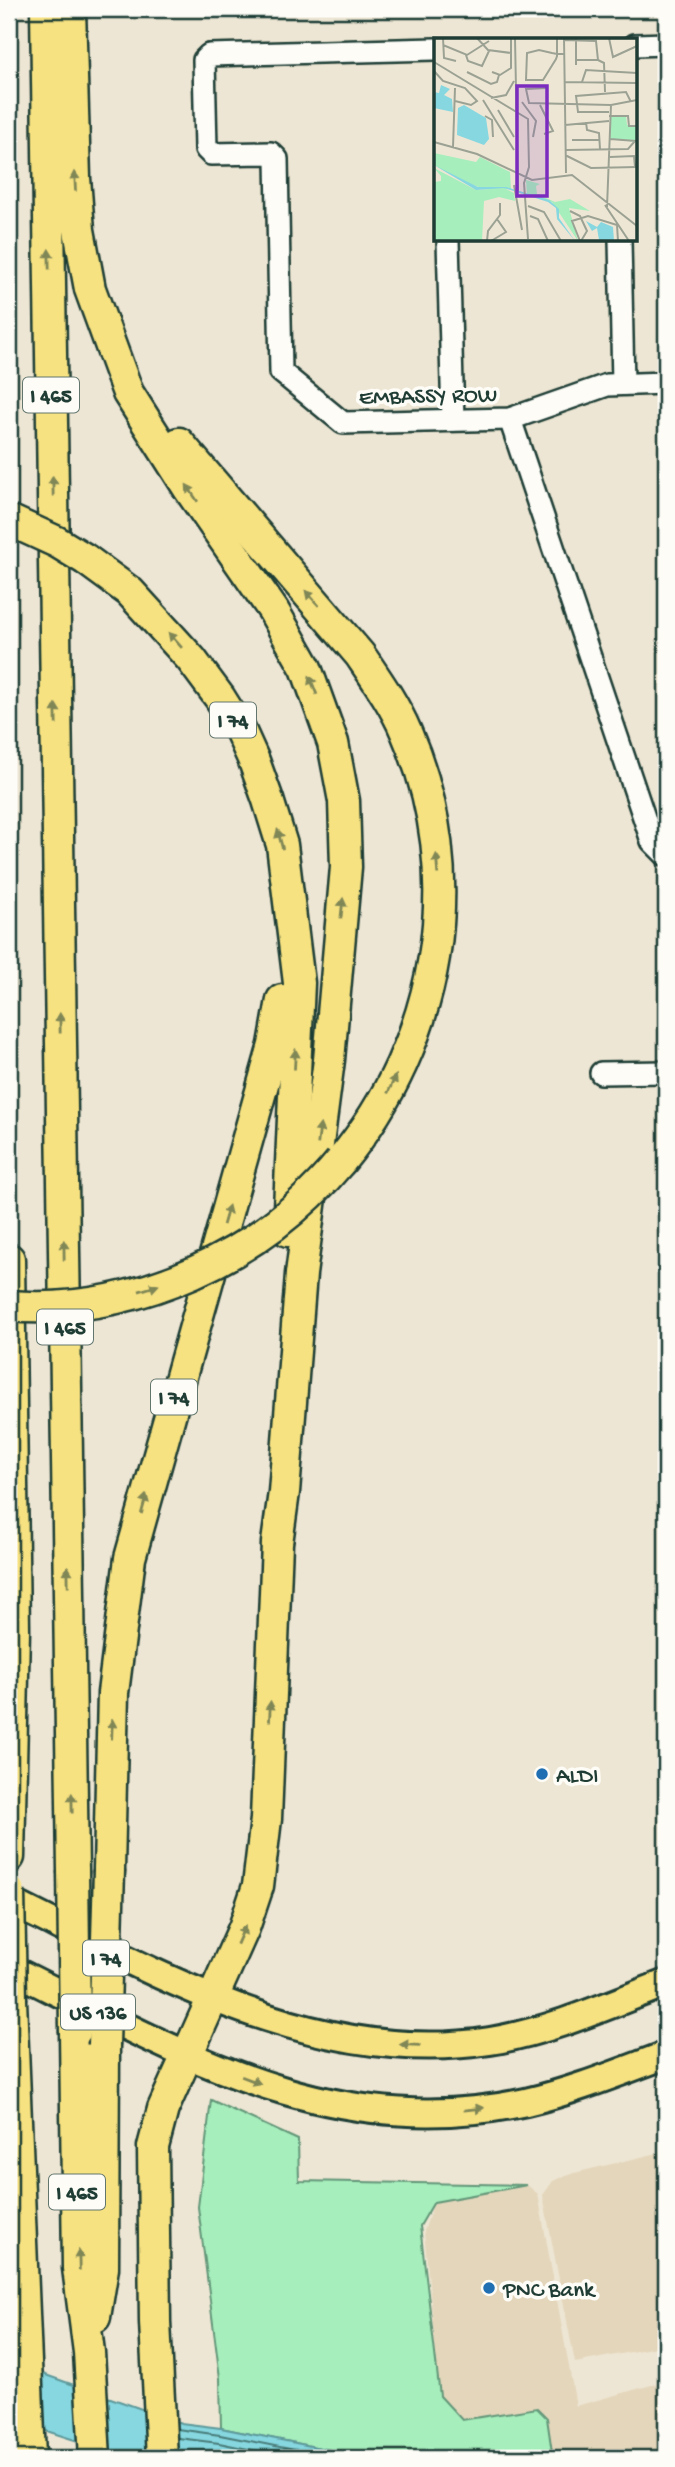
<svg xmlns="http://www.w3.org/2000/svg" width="675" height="2467" font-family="'Gochi Hand',sans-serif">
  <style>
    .built { fill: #e3d6bb }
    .green { fill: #a6eebc; stroke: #629678; stroke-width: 2 }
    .water { fill: #86d7e0; stroke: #5d999b; stroke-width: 2 }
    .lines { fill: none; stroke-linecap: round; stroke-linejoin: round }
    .shore { stroke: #487b79; stroke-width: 2 }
    .minor-casing { stroke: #1f3d34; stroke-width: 26 }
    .major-casing { stroke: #1f3d34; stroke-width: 32 }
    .highway-casing { stroke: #1f3d34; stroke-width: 35 }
    .minor { stroke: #fdfcf7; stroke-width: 21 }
    .major { stroke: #f7e281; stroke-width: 26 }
    .highway { stroke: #f7e281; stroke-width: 30 }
    .highway-bridge-casing { stroke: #1f3d34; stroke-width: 35; stroke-linecap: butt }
    .highway-bridge { stroke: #f7e281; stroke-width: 30 }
    .oneway { fill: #808757 }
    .poi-dot { fill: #1f6fb2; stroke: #fdfcf7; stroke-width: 2.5 }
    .labels { text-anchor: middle; stroke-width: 7; stroke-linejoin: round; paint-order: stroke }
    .shield { fill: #fdfcf7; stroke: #62766e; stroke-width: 2 }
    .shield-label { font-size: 21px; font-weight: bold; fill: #1f3d34 }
    .street-label { font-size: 23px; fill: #1f3d34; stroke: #fdfcf7 }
    .poi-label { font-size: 23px; fill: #1f3d34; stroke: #fdfcf7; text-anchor: start }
    .inset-road { fill: none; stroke: #9ba294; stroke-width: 2 }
    .view { fill: #7b2cbf; fill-opacity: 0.15; stroke: #7b2cbf; stroke-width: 3.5 }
    .inset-edge { fill: none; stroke: #1f3d34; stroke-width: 3.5 }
  </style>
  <rect width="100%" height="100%" fill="#eee6d4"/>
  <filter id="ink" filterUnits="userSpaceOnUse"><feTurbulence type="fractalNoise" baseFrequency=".0143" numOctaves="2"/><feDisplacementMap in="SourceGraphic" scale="14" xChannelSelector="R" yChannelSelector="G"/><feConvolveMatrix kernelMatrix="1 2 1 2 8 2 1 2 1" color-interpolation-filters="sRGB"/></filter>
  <g filter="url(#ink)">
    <!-- built -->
    <g class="built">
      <polygon points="666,2151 666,2345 575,2363 543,2195 553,2181 566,2175"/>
      <polygon points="527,2185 538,2194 576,2406 666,2381 666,2458 582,2458 561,2454 552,2452 548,2420 537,2408 461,2420 440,2396 424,2231 434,2202"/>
    </g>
    <!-- green -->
    <polygon class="green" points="211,2100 298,2140 299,2181 527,2185 434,2202 420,2226 440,2396 462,2420 537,2408 547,2418 552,2452 575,2458 370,2458 221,2428 220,2378 198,2207"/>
    <!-- water -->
    <polygon class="water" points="9,2362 181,2423 221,2428 370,2458 131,2458 9,2419"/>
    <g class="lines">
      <!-- shore -->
      <g class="shore">
        <polyline points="177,2429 220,2435 335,2458"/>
        <polyline points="178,2438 219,2443 291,2458"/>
      </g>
      <!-- minor casing -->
      <g class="minor-casing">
        <g id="minor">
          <polyline points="635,45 666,44"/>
          <polyline points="435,49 209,55 204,60 206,149 211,154 271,153 277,159 281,372 343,423 510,419 607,385 666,383"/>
          <polyline points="448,240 453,420"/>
          <polyline points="620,240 623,384"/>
          <polyline points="510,419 652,841 666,855"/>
          <polyline points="601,1073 666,1072"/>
        </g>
      </g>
      <!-- major casing -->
      <g class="major-casing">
        <g id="major">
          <path d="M9,1901c149,73 309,167 481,140 61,-10 119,-36 176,-58"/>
          <path d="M9,1968c168,83 320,176 517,134 48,-11 94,-30 140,-47"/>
        </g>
      </g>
      <!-- highway casing -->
      <g class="highway-casing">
        <g id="highway">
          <polyline points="46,9 73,1871"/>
          <polyline points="70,9 75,178 79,230 90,289 128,393 189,489 273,610 306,668 333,743 344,801 346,867 329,1060 301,1274 284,1492 277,1543 266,1819 258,1886 244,1928 163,2109 153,2147 155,2322 162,2458"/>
          <path d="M179,443l181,212c17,25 34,49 46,77 63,145 34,309 -65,429"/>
          <polyline points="85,559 130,592 191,659 220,698 240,730 254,761 268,800 282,845 299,983 288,1231"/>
          <polyline points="9,1259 14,1630 9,1857"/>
          <polyline points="109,1870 113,1693 130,1558 274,1045 282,1000"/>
          <polyline points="11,2000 30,2458"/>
          <polyline points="75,2032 78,2268 89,2352 95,2458"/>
          <polyline points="95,2317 103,2268 104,2045"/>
        </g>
      </g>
      <!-- minor -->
      <use href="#minor" class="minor"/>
      <!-- major -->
      <use href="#major" class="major"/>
      <!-- highway -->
      <use href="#highway" class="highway"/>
      <!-- highway-bridge casing -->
      <g class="highway-bridge-casing">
        <g id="highway-bridge">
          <polyline points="9,520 57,542 85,559"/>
          <path d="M9,1306c124,10 254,-50 332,-145"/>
          <polyline points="73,1871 75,2032"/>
          <polyline points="9,1891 11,2000"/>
          <polyline points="104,2045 109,1870"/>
        </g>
      </g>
      <!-- highway-bridge -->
      <use href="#highway-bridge" class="highway-bridge"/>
    </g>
    <!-- one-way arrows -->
    <defs><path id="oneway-solid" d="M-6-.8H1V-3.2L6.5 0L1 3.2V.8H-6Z" transform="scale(1.75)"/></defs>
    <g class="oneway">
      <use href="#oneway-solid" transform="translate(75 181) rotate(-93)"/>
      <use href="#oneway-solid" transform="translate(49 259) rotate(-91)"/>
      <use href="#oneway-solid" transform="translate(53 486) rotate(-91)"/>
      <use href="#oneway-solid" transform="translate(192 493) rotate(-124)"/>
      <use href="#oneway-solid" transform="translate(312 598) rotate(-132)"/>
      <use href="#oneway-solid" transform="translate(175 640) rotate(-131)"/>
      <use href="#oneway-solid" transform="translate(313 685) rotate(-112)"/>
      <use href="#oneway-solid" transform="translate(56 714) rotate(-91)"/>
      <use href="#oneway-solid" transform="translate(280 839) rotate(-105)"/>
      <use href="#oneway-solid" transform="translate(437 864) rotate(-94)"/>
      <use href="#oneway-solid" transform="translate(342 908) rotate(-84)"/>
      <use href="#oneway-solid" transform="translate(60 1023) rotate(-91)"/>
      <use href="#oneway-solid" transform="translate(295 1059) rotate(-87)"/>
      <use href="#oneway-solid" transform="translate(392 1084) rotate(-65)"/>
      <use href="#oneway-solid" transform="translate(319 1134) rotate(-83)"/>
      <use href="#oneway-solid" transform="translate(226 1215) rotate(-74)"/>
      <use href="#oneway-solid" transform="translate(64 1250) rotate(-91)"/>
      <use href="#oneway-solid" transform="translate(149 1288) rotate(-17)"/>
      <use href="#oneway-solid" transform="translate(144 1504) rotate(-75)"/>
      <use href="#oneway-solid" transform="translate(68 1576) rotate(-91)"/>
      <use href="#oneway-solid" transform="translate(270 1711) rotate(-87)"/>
      <use href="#oneway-solid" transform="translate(112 1729) rotate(-88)"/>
      <use href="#oneway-solid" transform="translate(72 1803) rotate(-91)"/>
      <use href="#oneway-solid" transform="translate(241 1935) rotate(-66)"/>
      <use href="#oneway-solid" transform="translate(410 2045) rotate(-178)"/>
      <use href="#oneway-solid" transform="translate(251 2080) rotate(21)"/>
      <use href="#oneway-solid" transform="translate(474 2109) rotate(-6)"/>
      <use href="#oneway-solid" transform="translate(79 2260) rotate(-92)"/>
    </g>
  </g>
  <!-- markers -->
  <g class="poi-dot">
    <circle cx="542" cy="1774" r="7"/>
    <circle cx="489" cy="2288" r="7"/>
  </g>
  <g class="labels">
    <!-- shield labels -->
    <g class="shield">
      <rect x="23" y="377.5" width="56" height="35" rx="5"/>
      <rect x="210" y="702.5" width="46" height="35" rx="5"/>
      <rect x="37" y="1309.5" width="56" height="35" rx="5"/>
      <rect x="151" y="1379.5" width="46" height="35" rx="5"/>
      <rect x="83" y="1940.5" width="46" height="35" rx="5"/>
      <rect x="61" y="1994.5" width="74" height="35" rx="5"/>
      <rect x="49" y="2174.5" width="56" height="35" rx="5"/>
    </g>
    <g class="shield-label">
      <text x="51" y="402">I 465</text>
      <text x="233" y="727">I 74</text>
      <text x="65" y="1334">I 465</text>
      <text x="174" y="1404">I 74</text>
      <text x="106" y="1965">I 74</text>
      <text x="98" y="2019">US 136</text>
      <text x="77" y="2199">I 465</text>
    </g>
    <!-- street labels -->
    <g class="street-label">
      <text transform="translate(428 394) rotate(-1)" y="8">EMBASSY ROW</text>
    </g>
    <!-- poi labels -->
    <g class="poi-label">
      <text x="556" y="1782">ALDI</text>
      <text x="503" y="2296">PNC Bank</text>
    </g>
  </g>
  <!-- overview -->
  <g transform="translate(434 38)">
    <rect width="203" height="203" fill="#eee6d4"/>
    <path d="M176,78h16l1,9 10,2v15l-27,-3zM0,115l42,9 4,-5 30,15 1,17h-27l-21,-8 -29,-16zM0,130l42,22 28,-2 10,5 1,8 -16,-4 -15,4 -2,40h-48v-59l7,-1v-5zM92,142l14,4 -4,2 1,8 18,8 15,-3 20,12 -21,-3 9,33 -26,-39 -25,-7z" fill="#a6eebc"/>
    <path d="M7,47l9,4 -6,6 8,4 1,13 -19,-4v-16l5,1zM30,67l22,13 3,21 -5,6 -27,-10 1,-27zM0,127l44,22h28l43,13 10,9v9l16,23 -18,-22 -1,-11 -8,-6 -44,-14 -28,2zM152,183l11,6 4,-5 12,5 1,14 -15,-1 -2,-12 -5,3z" fill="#86d7e0"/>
    <path class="inset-road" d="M9,0l1,20 12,3M43,0l11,12 23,3M81,0l3,153M123,0v18l-1,3 -13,21h-17l1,-27 12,-3 13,3 5,1h7M130,0l2,135M142,0v27M175,0l4,19 24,-11M130,2l32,1 2,19 6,3 1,29M9,7l24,10 22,-14M32,17l2,6 14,5 7,-15M142,22h22M0,24l94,57 1,48 -5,16 4,56M0,33l9,10 22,7 12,13 -6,4 -16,-4M33,34l24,12 6,-2 2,-7M58,34l8,3 11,-7v-30M131,44l72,1M148,44l4,-12 51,3M113,50l-21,1 3,14 82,2 26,-5M57,60l15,-3 8,-14M49,62l31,50M88,64l14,19 -3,16M106,67l13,26 -9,3M64,72l16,27M175,74h-31l-2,-16 50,-4 5,10M51,78l7,4 1,17M175,78h19l1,10h8M152,84l1,8 12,3 1,16M131,87l44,-4M176,101l26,2M138,102h28M0,104l43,12 55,26 40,-5 65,51M19,109l2,-59M132,112l62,-1 7,-8M131,117l26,13 46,-1M176,119l24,-1 1,11M80,147l8,45M171,167l24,36M94,168l16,6 17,29M173,169l4,-102M136,173l10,5 7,15 -6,10M96,178l8,3 10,22M53,203l1,-10 12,-16v-12M57,203l15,-9 -9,-13M146,203l-8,-20 16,-5 29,9 1,16"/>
    <path class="view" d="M83,48h30v110h-30z"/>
    <rect width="203" height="203" class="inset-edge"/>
  </g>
  <!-- margin -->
  <rect width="675" height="2467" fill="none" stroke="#fdfcf7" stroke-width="35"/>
  <rect x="18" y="18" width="640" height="2432" fill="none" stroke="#1f3d34" stroke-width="2.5" filter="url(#ink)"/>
</svg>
